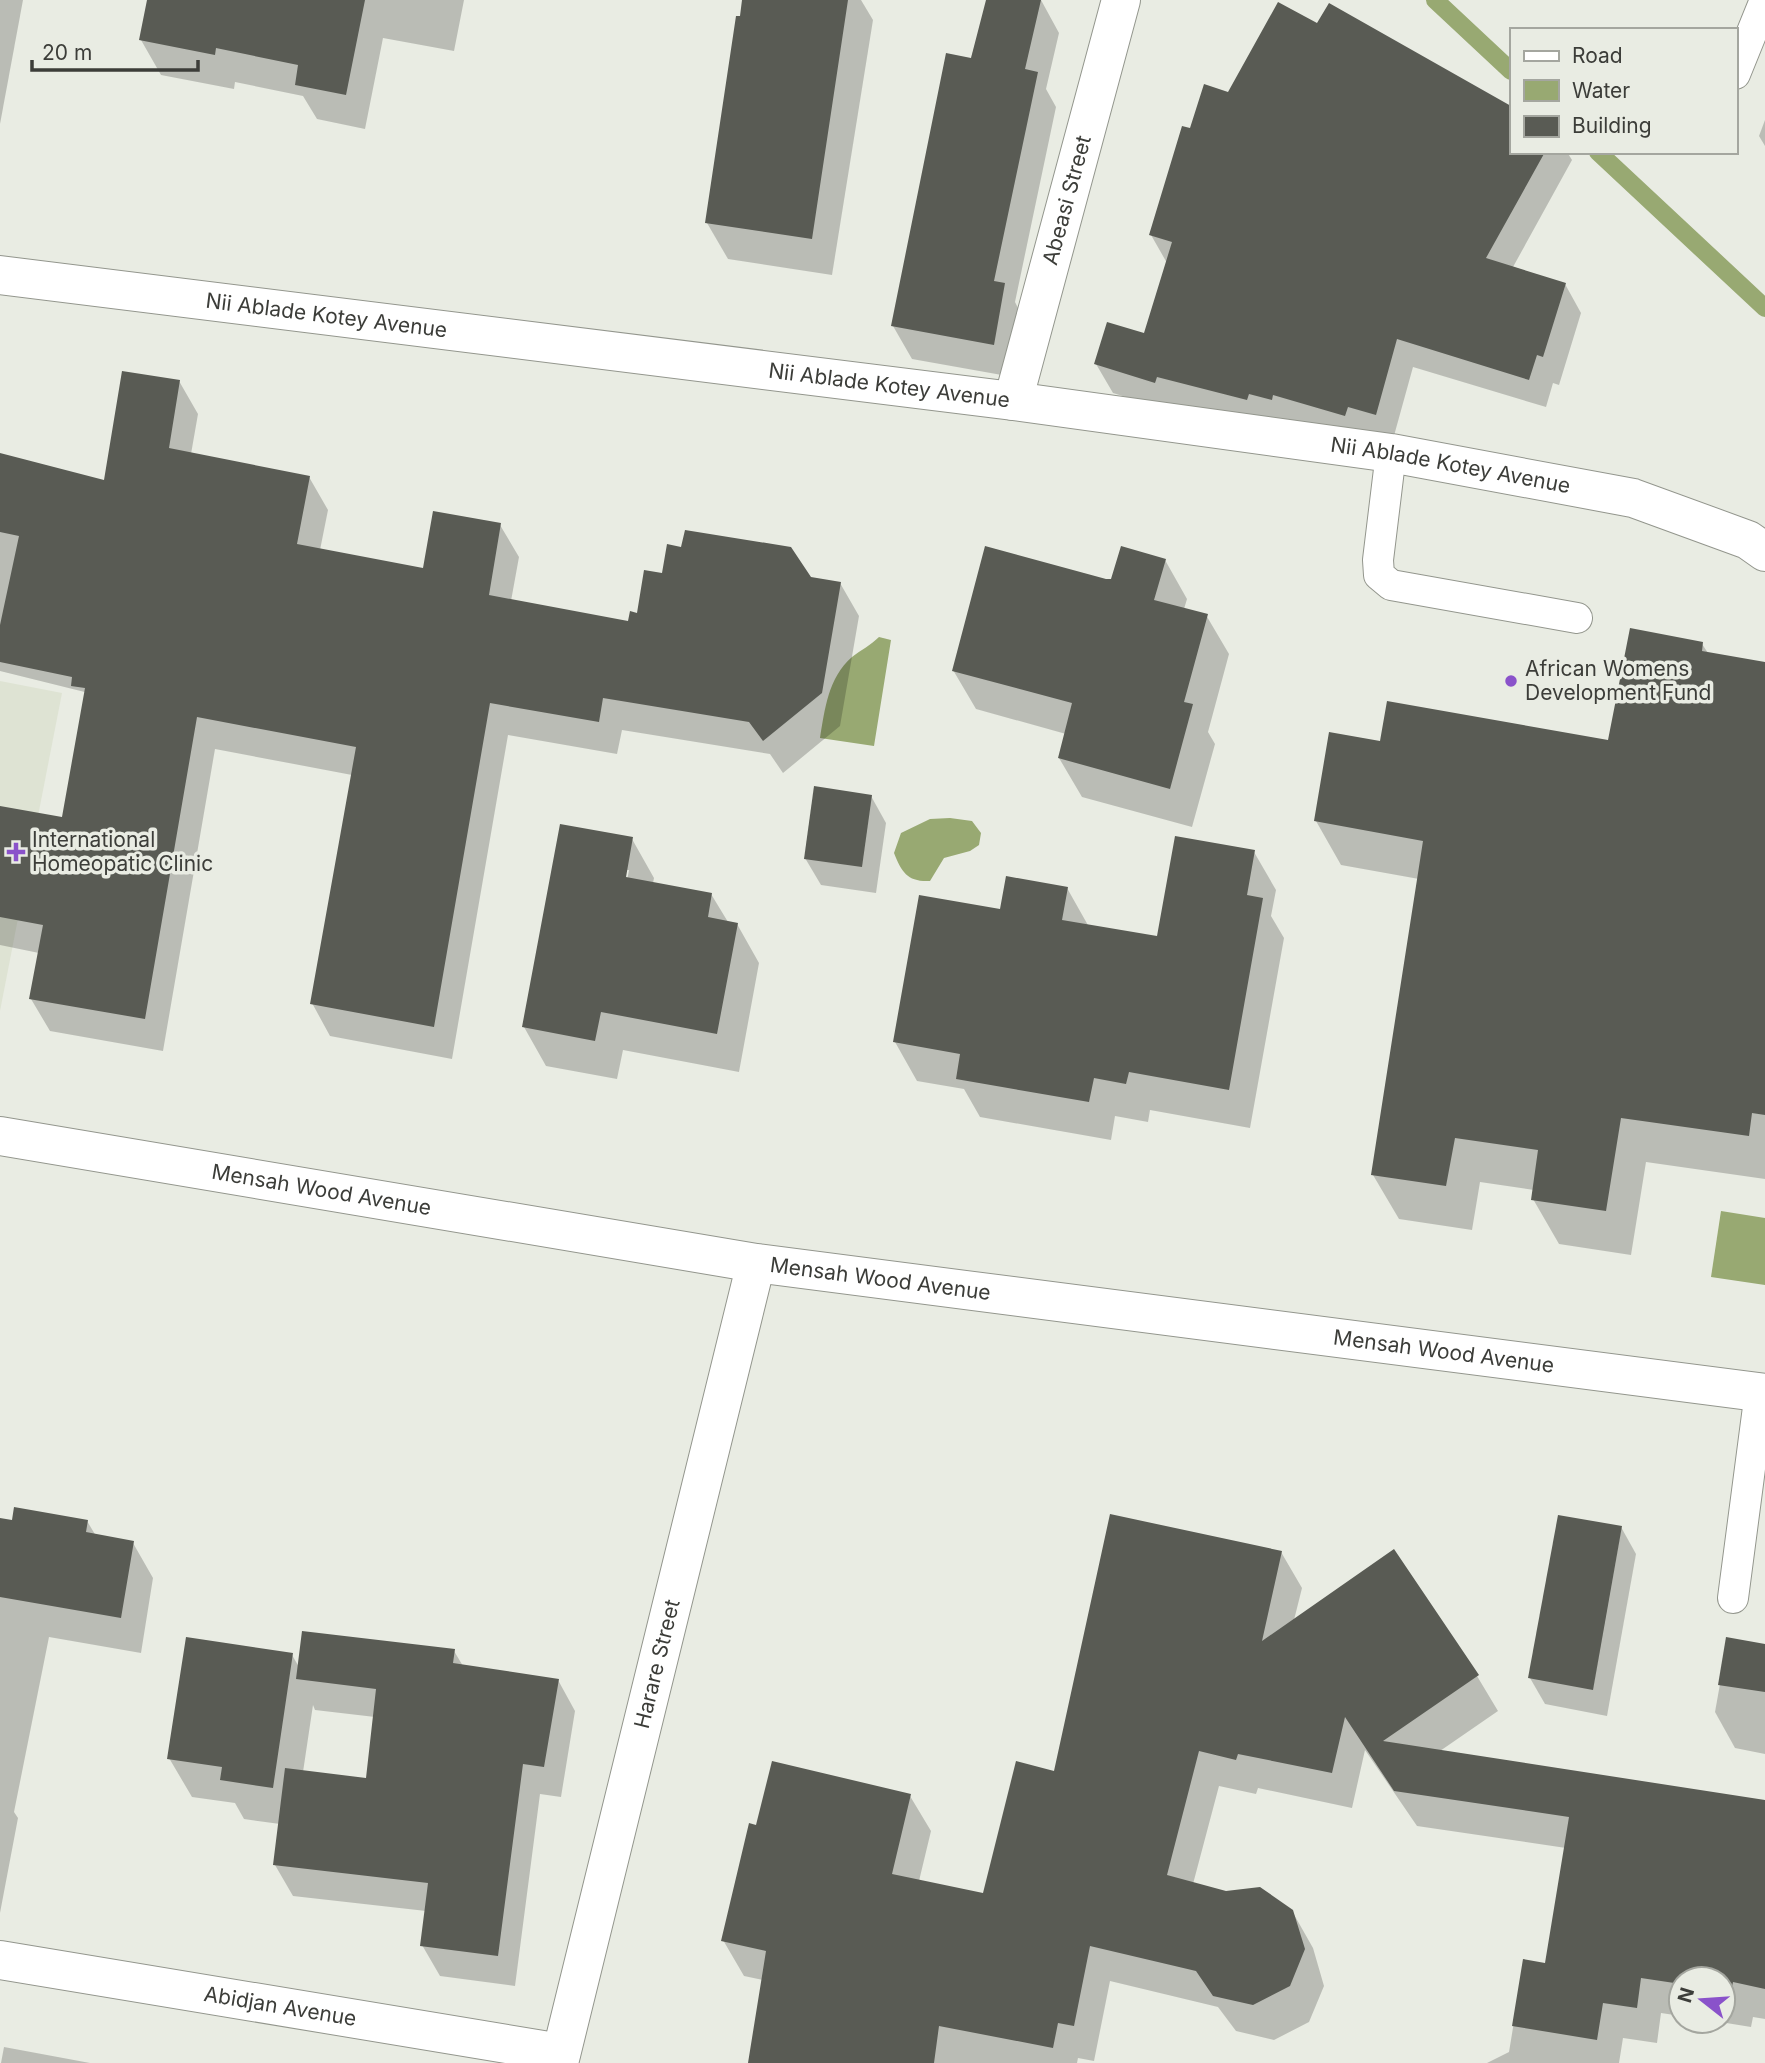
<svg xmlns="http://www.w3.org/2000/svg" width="1765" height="2063" font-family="Inter,sans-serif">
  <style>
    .built { fill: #dee3d3 }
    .water { fill: #98a972 }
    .shadow { fill: #0003; fill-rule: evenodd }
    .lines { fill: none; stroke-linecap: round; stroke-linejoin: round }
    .stream { stroke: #98a972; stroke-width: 18 }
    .building { fill: #595b54 }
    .lane-casing { stroke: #93968d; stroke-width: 32 }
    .street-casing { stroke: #93968d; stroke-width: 40 }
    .secondary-casing { stroke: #93968d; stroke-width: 40 }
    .lane { stroke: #fff; stroke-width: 30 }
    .street { stroke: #fff; stroke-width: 38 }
    .secondary { stroke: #fff; stroke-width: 38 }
    .poi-dot { fill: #8a52ca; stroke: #e9ece3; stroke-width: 2.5 }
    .labels { text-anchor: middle; stroke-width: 7; stroke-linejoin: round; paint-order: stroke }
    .street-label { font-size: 21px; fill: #3c3d39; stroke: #e9ece3 }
    .poi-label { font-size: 21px; fill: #3c3d39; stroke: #e9ece3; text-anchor: start }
  </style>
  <rect width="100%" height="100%" fill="#e9ece3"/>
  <!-- built -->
  <polygon class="built" points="0,681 62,693 0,1011"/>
  <!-- water -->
  <g class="water">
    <path d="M879,637l12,3 -17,106 -54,-8c5,-29 8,-60 32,-81 9,-7 19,-12 27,-20z"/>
    <path d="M950,818l22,3 9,12 -2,12 -9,6 -26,7 -14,23c-22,1 -28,-8 -36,-28l7,-20 29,-14z"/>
    <polygon points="1721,1211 1765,1218 1765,1285 1711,1277"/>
  </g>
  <!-- shadow -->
  <g class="shadow">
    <polygon points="0,0 23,0 0,124"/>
    <polygon points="149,0 464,0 454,51 383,38 365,129 317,119 303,96 235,82 234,89 161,75 141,40"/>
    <polygon points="744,0 861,0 873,20 832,275 728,259 707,223"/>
    <polygon points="988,0 1041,0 1059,33 1046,89 1056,107 1015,302 1023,318 1013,377 912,359 893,326"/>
    <polygon points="1330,5 1511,107 1511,152 1567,152 1572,160 1513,267 1565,284 1581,313 1559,385 1553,383 1546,407 1413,367 1392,443 1171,411 1113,393 1096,364 1145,335 1167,263 1151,235 1192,131 1228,94 1317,26"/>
    <polygon points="1765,120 1765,146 1759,136"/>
    <polygon points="179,381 198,414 191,454 309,477 328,510 320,550 424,570 500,525 519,557 511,601 630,623 638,615 663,575 810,578 840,583 859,616 840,726 783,773 770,754 622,730 617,754 508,735 452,1059 330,1036 312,1003 352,775 215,749 163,1051 50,1031 31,999 39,953 0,945 0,808 63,819 125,702 0,671 0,455 106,482"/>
    <polygon points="1165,560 1187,599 1184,609 1206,615 1229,654 1208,732 1215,744 1192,827 1082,797 1059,758 1066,734 976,709 953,670 1105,581"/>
    <polygon points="1702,644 1708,653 1765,663 1765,1179 1646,1162 1631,1255 1559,1244 1533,1199 1534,1190 1480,1182 1472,1230 1399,1219 1373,1175 1419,879 1341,865 1316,821 1382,743 1610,742"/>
    <polygon points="871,796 886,823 876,893 821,885 805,858"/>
    <path d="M632,839l22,39 -1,5 58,11 17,28 9,2 22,39 -20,109 -116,-22 -6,29 -71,-13 -22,-39zM625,870h4l-3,16z"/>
    <polygon points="1254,852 1276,890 1271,916 1284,938 1250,1128 1150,1110 1148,1122 1115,1116 1111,1140 980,1117 964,1089 917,1081 895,1042 1001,911 1067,888 1089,927 1159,938"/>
    <polygon points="0,1520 87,1521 96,1536 133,1543 153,1578 141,1653 49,1637 14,1812 18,1818 0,1913"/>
    <polygon points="1621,1527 1636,1554 1607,1716 1545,1704 1530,1678"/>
    <polygon points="1281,1552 1302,1588 1294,1620 1477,1676 1498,1711 1440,1751 1765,1801 1765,2019 1753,2017 1751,2027 1714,2021 1723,2021 1723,1979 1681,1979 1681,2016 1661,2013 1657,2043 1623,2038 1619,2063 1487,2063 1509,2052 1524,1961 1546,1965 1566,1848 1417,1826 1365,1750 1352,1808 1258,1788 1256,1794 1219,1786 1193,1884 1292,1911 1313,1948 1324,1986 1309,2022 1274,2040 1236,2031 1218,2007 1110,1981 1094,2061 1078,2058 1077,2063 750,2063 763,1980 744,1976 723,1940 758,1827 910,1796 931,1831 919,1881 984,1895 1056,1774"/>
    <polygon points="1728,1639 1765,1646 1765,1754 1735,1748 1715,1712"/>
    <path d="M454,1651l9,15 95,14 17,31 -14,86 -21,-3 -25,192 -75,-10 -18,-31 4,-34 -133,-15 -18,-31 5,-41 -36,-5 -9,-16 -43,-6 -23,-39 123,-103 7,12zM313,1705l2,5 60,7 -8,63 -64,-8z"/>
    <polygon points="4,2047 90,2063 1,2063"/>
  </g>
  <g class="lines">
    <!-- stream -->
    <g class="stream">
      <polyline points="1435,0 1511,71"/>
      <polyline points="1598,152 1765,308"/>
    </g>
  </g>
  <!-- building -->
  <g class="building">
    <polygon points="147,0 365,0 346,95 295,85 298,65 216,48 215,55 139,40"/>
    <polygon points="742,0 848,0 812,239 705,223 736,16 740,16"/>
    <polygon points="986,0 1041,0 1025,69 1038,72 994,281 1005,283 994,345 891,326 946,53 971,58"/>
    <polygon points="1278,2 1317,23 1329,3 1511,106 1511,152 1545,152 1486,258 1566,283 1543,357 1537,355 1529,380 1397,339 1376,415 1348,407 1345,416 1273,395 1272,400 1249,394 1247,400 1157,377 1155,383 1094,364 1107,322 1144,333 1172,242 1149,235 1182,126 1190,128 1204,84 1228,92"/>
    <polygon points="122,371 180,380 169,448 310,476 297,544 423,568 433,511 501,523 489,595 628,621 630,611 637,613 644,570 662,573 667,544 681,547 685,530 791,547 811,577 841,582 822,693 763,741 749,722 603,698 599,722 490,703 434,1027 310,1004 356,747 197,717 145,1019 29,999 43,925 0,917 0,806 62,817 85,688 71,686 72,677 0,662 0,625 19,536 0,532 0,453 104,480"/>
    <polygon points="985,546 1106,579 1111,579 1121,546 1166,559 1154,600 1208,614 1184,702 1193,704 1170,789 1058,758 1072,703 952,671"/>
    <polygon points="1630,628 1703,642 1702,651 1765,662 1765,1115 1752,1113 1749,1136 1621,1118 1606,1211 1531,1200 1538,1150 1455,1138 1446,1186 1371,1175 1423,841 1314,821 1329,732 1380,741 1387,701 1608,740"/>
    <polygon points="814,786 872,795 862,867 804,859"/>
    <polygon points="560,824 633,837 626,877 712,893 708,917 738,923 717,1034 601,1012 595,1041 522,1027"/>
    <polygon points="1175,836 1255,850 1247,895 1263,898 1229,1090 1129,1072 1126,1084 1094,1078 1089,1102 956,1079 960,1054 893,1042 919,895 1000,909 1006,876 1068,887 1062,920 1157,936"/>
    <polygon points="14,1507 88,1520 86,1532 134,1541 121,1618 0,1597 0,1518 12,1520"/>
    <polygon points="1110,1514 1282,1551 1262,1641 1394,1549 1479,1675 1383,1741 1765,1800 1765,1989 1733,1982 1731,1992 1723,1991 1723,1979 1681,1979 1681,1984 1641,1978 1637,2008 1603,2003 1597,2040 1512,2026 1523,1959 1545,1963 1569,1817 1394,1791 1345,1717 1332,1773 1238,1754 1236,1760 1199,1751 1167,1875 1226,1891 1260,1887 1293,1910 1305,1949 1290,1986 1253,2005 1213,1996 1196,1971 1090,1946 1074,2026 1058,2023 1053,2048 939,2026 934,2063 748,2063 766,1951 721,1941 749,1823 756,1825 772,1761 911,1794 892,1874 983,1893 1016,1761 1054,1771"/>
    <polygon points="1558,1515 1622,1526 1593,1690 1528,1678"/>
    <polygon points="302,1631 455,1649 453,1663 559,1679 544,1767 523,1764 498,1956 420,1946 428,1883 273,1865 285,1768 366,1778 376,1689 296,1679"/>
    <polygon points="186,1637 293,1653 273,1788 220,1780 222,1767 167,1759"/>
    <polygon points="1726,1637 1765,1644 1765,1692 1718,1685"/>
  </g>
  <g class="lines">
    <!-- lane casing -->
    <g class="lane-casing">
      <g id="lane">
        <polyline points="1735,74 1765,0"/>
        <polyline points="1391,453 1378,560 1379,575 1391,585 1577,618"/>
        <polyline points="1733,1598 1760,1392"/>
      </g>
    </g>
    <!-- street casing -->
    <g class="street-casing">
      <g id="street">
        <path id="s1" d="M0,275l1013,126 378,52 242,45 115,42 17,12"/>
        <path id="s2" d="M1013,401l108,-401"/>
        <path id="s3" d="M0,1960l561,93"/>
        <path id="s4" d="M559,2063l197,-800"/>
      </g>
    </g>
    <!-- secondary casing -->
    <g class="secondary-casing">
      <g id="secondary">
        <path id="s5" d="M0,1136l756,127 1009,130"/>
      </g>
    </g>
    <!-- lane -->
    <use href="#lane" class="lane"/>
    <!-- street -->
    <use href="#street" class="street"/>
    <!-- secondary -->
    <use href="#secondary" class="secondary"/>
  </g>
  <!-- markers -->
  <g class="poi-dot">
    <circle cx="1511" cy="681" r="7"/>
    <path d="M12.5 841.5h7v7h7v7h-7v7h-7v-7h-7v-7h7z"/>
  </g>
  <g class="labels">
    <!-- street labels -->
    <g class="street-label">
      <text dy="7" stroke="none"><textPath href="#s2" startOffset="208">Abeasi Street</textPath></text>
      <text dy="7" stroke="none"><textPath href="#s1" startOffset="329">Nii Ablade Kotey Avenue</textPath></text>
      <text dy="7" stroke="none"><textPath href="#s1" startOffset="896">Nii Ablade Kotey Avenue</textPath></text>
      <text dy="7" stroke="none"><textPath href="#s1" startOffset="1463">Nii Ablade Kotey Avenue</textPath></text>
      <text dy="7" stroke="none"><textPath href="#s5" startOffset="326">Mensah Wood Avenue</textPath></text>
      <text dy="7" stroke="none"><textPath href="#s5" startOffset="892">Mensah Wood Avenue</textPath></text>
      <text dy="7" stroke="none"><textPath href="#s5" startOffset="1460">Mensah Wood Avenue</textPath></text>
      <text dy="7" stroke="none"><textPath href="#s4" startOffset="411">Harare Street</textPath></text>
      <text dy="7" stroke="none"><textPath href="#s3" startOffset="284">Abidjan Avenue</textPath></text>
    </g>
    <!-- poi labels -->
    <g class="poi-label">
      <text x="1525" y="676">African Womens<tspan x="1525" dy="24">Development Fund</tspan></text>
      <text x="32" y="847">International<tspan x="32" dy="24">Homeopatic Clinic</tspan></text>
    </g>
  </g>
  <!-- legend -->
  <rect x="1510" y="28" width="228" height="126" fill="#e9ece3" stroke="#a4a69f" stroke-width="2"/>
  <rect x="1524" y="51" width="35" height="10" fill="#ffffff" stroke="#a4a69f" stroke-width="2"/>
  <text x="1572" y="63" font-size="21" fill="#3c3d39">Road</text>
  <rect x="1524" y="80" width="35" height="21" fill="#98a972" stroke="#a4a69f" stroke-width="2"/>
  <text x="1572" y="98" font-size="21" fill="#3c3d39">Water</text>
  <rect x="1524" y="116" width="35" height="21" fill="#595b54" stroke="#a4a69f" stroke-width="2"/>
  <text x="1572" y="133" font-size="21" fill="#3c3d39">Building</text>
  <!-- north arrow -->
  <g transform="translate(1702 2000) rotate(287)"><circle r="33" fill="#e9ece3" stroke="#a4a69f" stroke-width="2"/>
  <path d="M0-5L12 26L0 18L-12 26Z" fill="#8a52ca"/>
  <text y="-10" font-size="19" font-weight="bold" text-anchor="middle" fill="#3c3d39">N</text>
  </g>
  <!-- scale -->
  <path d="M32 60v10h166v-10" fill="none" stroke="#3c3d39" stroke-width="3.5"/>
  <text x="42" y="60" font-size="21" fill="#3c3d39" stroke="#e9ece3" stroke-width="5" paint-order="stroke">20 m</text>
</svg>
